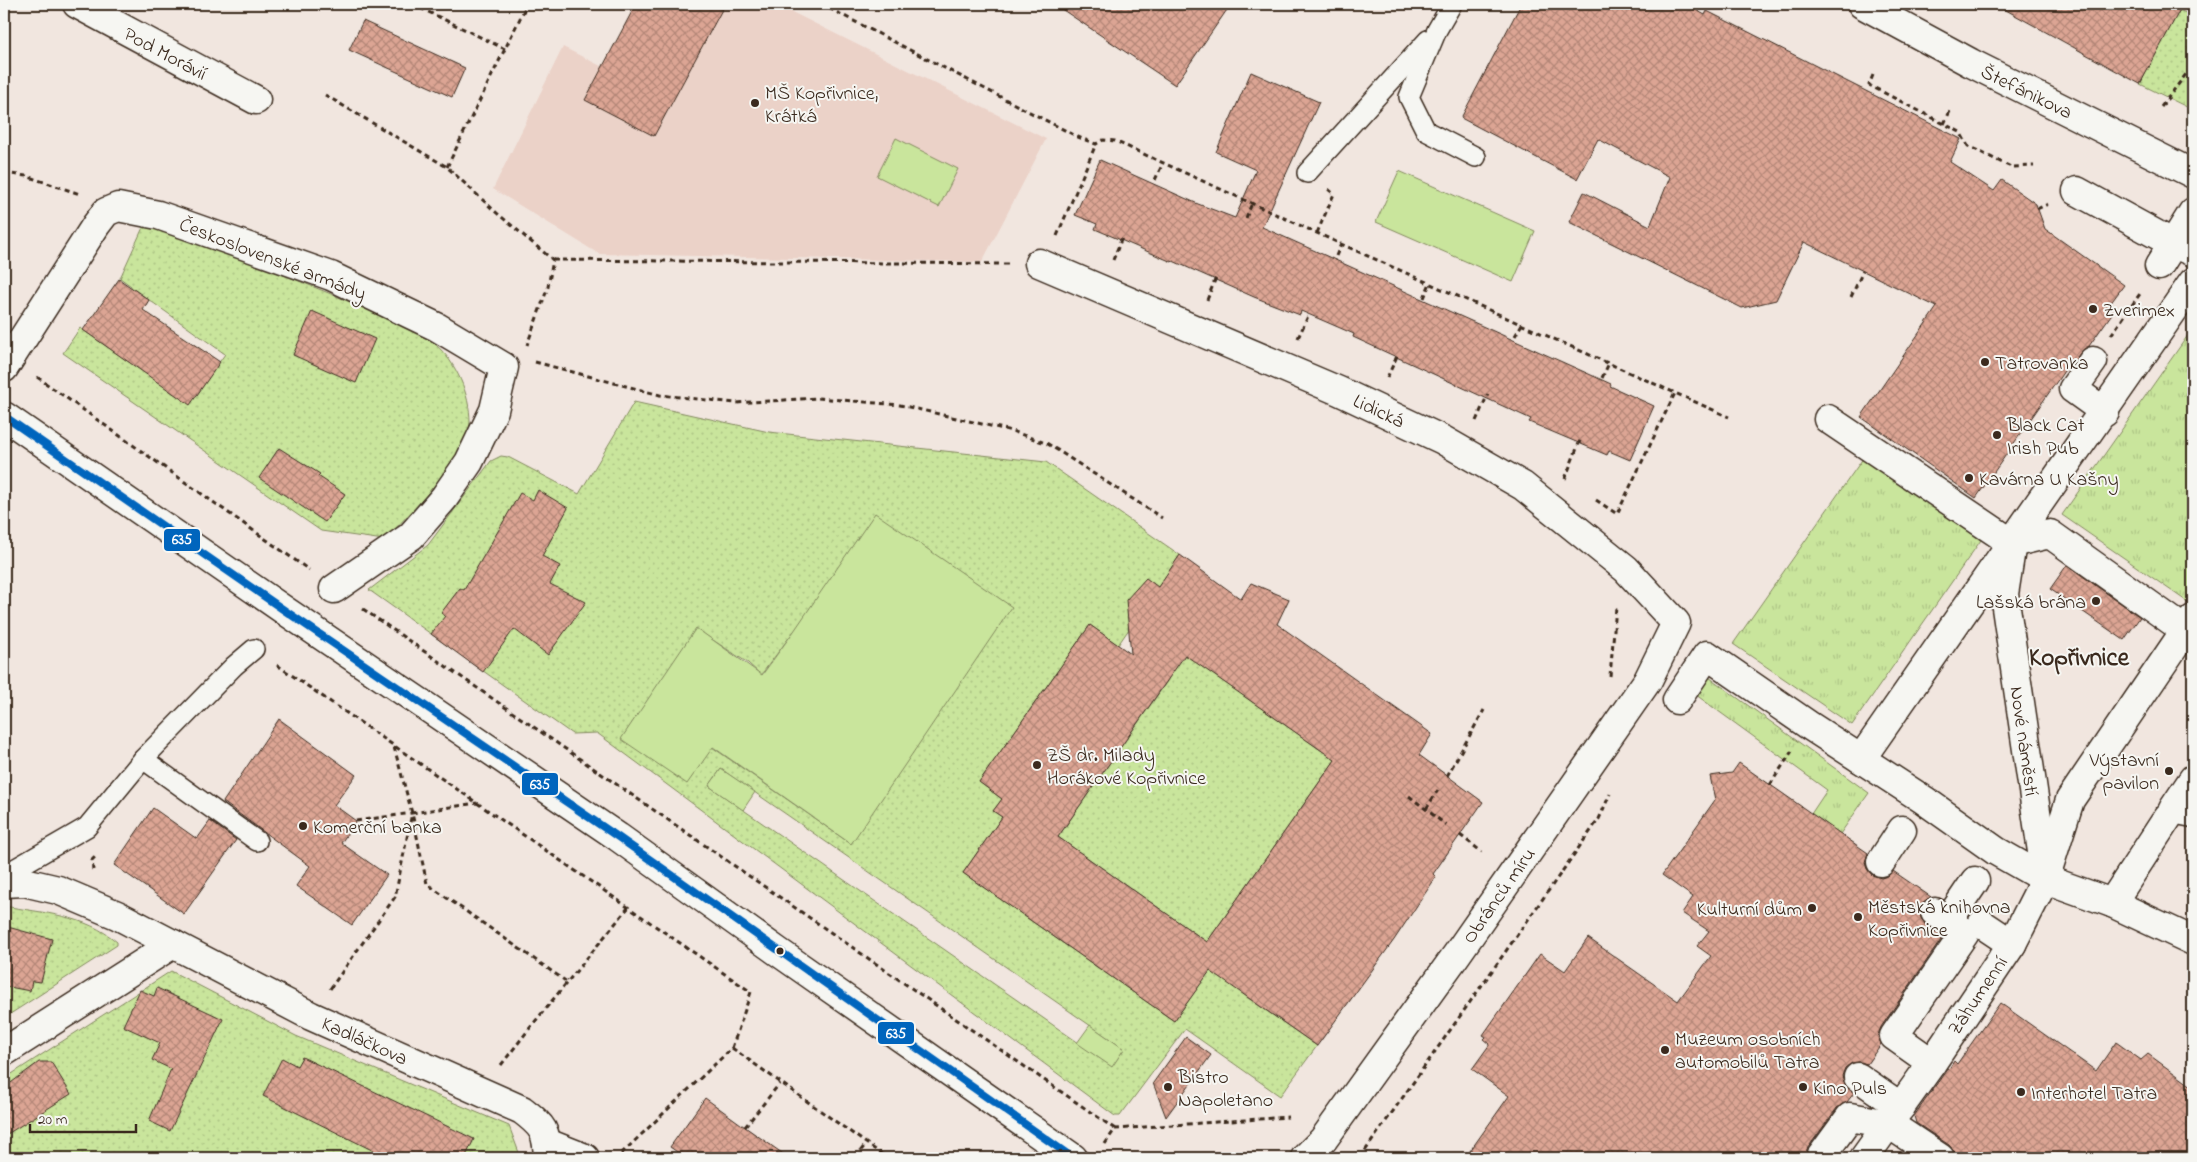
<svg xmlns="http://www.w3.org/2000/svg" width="2197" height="1162" font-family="'Indie Flower',sans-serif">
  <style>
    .built { fill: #ebd2c8 }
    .grass { fill: url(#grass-tufts); stroke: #82885d }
    .park { fill: url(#park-dots); stroke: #82885d; fill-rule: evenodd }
    .pitch { fill: #c9e59c; stroke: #82885d }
    .building { fill: url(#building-cross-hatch); stroke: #3b2a1e; fill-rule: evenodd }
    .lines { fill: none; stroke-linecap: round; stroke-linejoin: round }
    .lane-casing { stroke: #3b2a1e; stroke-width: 22 }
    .street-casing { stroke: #3b2a1e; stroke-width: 31 }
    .secondary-casing { stroke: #3b2a1e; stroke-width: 31 }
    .path { stroke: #3b2a1e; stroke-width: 3; stroke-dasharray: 5 4; stroke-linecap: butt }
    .lane { stroke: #f6f6f2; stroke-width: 19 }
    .street { stroke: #f6f6f2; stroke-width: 28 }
    .secondary { stroke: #f6f6f2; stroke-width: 28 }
    .bus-1-casing { stroke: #f6f6f2; stroke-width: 11 }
    .bus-1 { stroke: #0065bd; stroke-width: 8 }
    .poi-dot { fill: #3b2a1e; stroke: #f6f6f2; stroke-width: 2 }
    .labels { text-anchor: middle; stroke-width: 4; stroke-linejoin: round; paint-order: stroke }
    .street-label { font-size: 20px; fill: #3b2a1e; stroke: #f6f6f2 }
    .poi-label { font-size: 20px; fill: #3b2a1e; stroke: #f6f6f2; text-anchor: start }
    .district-label { font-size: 25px; font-weight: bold; fill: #3b2a1e; stroke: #f6f6f2 }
    .line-badge { stroke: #f6f6f2; stroke-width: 2 }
    .badge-label { font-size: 14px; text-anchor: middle; font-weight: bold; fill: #fff }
  </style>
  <defs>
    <pattern id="grass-tufts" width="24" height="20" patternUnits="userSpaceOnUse" patternTransform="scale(1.25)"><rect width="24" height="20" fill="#c9e59c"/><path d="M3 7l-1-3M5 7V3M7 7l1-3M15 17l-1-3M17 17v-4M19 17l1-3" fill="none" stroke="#aec586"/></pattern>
    <pattern id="park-dots" width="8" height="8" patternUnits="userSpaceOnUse" patternTransform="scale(1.25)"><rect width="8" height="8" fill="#c9e59c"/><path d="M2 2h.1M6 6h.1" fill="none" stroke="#aec586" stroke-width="1.8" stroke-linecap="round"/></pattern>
    <pattern id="building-cross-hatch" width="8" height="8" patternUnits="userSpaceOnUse" patternTransform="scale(1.25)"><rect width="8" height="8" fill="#dca594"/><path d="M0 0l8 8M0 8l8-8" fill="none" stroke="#b48778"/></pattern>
  </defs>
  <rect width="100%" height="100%" fill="#f1e6df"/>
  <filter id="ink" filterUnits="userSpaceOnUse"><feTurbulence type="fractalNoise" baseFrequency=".02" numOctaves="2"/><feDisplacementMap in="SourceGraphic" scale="10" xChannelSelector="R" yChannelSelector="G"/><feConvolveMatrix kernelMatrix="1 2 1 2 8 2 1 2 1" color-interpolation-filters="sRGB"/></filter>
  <g filter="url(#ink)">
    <!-- built -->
    <g class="built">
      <polygon points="636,4 776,4 1046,139 982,262 599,254 493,189 563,47 603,67"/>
      <polygon points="2168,4 2193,4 2193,17"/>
    </g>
    <!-- grass -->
    <g class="grass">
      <polygon points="2193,328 2193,597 2189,603 2062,515"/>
      <polygon points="1864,457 1981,540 1852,725 1733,644"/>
      <polygon points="1706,675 1869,793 1840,834 1811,814 1827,790 1692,692"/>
    </g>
    <!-- park -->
    <g class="park">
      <polygon points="2179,10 2193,16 2193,110 2140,84"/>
      <path d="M145,223c71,27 143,52 212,82 27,11 57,20 78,39 21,18 35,50 35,78 -1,32 -63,95 -86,118l-63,-9 -258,-178 17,-25 110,76 35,-50 -94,-67v-1l-11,-8z"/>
      <path d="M634,402l135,30 277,30 134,93 -62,90 -28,-20 -111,157 23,17 -9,12 9,6 -39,56 211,148 39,-55 35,32 69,48 -37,50 -95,-67 -65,87h-5l-518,-383 -25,1 -203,-144 59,-45 63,-84 10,-5 7,1 71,37zM696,629l52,34 13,12 33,-44 57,213 -139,-97zM721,769l403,280 -12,17 -403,-280z"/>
      <polygon points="1152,631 1335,760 1207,942 1058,837 1168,680"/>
      <path d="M4,906c39,7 82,9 113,36v3l-113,73z"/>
      <polygon points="171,971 296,1036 509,1126 521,1158 165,1158 157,1153 150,1158 10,1158 4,1151 4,1079"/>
    </g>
    <!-- pitch -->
    <g class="pitch">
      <polygon points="896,138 958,169 939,207 877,176"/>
      <polygon points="1399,171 1535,231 1513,282 1376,222"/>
      <polygon points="875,513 1012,607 851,844 713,747 687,784 621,739 696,628 762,675 794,631"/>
      <polygon points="721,769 755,792 743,810 709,786"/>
      <polygon points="1090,1025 1124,1049 1112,1067 1077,1043"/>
    </g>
    <!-- building -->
    <g class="building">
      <polygon points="636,4 725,4 654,136 585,100"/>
      <polygon points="1054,4 1231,4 1175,85"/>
      <polygon points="1521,4 1685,4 1705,15 1707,11 1961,139 1950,162 1994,191 2002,180 2036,204 2045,229 2124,285 2110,304 2116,308 2089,346 2081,352 2073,363 2071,361 1976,498 1861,417 1937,307 1804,242 1776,300 1742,308 1569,222 1584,192 1650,226 1670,177 1598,139 1577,179 1461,118"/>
      <polygon points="1995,4 2183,4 2140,84"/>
      <polygon points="363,21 465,68 452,97 349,50"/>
      <polygon points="1251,72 1319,102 1262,227 1611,384 1610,386 1654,406 1630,460 1609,451 1607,455 1529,422 1531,419 1353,337 1354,334 1301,311 1300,315 1254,297 1173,261 1172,262 1095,229 1097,224 1075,215 1100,160 1198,204 1235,218 1256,170 1216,152"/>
      <polygon points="119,279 149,300 143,310 220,362 190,405 83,330"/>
      <polygon points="312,311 375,339 356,383 293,355"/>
      <polygon points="279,448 320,474 318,476 345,494 325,522 259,478"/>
      <polygon points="538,490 568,508 542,556 560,566 550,584 586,602 548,655 514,629 483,672 431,634 445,616 441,613 460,588 464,590 520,493 533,500"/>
      <path d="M1180,555l61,44 10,-16 38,16 -12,25 155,110 -13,21 64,47 -50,72 3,3 -42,63 -77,106 -107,-75 -36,50 -211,-148 39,-56 -9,-6 9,-12 -23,-17 111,-157 41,29 -5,-54 20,-22 12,9zM1185,655l150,105 -128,182 -149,-105z"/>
      <polygon points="2067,565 2140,617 2124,640 2050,589"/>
      <polygon points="279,719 356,775 334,805 356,821 341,843 387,875 352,925 296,886 310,866 223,802"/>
      <polygon points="1739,763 1868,853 1865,862 1867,869 1872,875 1881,878 1888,876 1893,871 1931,897 1922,903 1919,911 1921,918 1926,925 1943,937 1881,1027 1878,1035 1881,1044 1867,1064 1860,1062 1852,1063 1845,1068 1842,1076 1844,1083 1854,1093 1847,1102 1837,1108 1807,1149 1805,1158 1465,1158 1509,1096 1472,1069 1490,1044 1484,1039 1486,1037 1483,1035 1540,954 1565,971 1588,938 1678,1001 1711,956 1697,946 1709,931 1682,913 1693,897 1662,875 1715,800 1710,776 1732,773"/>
      <polygon points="153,808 197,839 210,821 236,840 184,914 114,865"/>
      <polygon points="4,926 52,939 41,982 32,981 30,991 4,986"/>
      <polygon points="157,988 223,1019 170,1131 149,1121 171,1069 152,1060 160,1043 123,1026 140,990 154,996"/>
      <polygon points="2000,1003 2096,1071 2116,1042 2141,1060 2148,1054 2193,1087 2193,1158 1956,1158 1954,1151 1949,1145 1916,1123 1914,1116 1948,1068 1949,1069 1954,1061 1957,1064"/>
      <polygon points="1186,1037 1211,1055 1166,1117 1153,1083"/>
      <polygon points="302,1057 474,1139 465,1158 388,1158 263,1096 282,1058 297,1066"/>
      <polygon points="39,1062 51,1062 71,1094 4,1136 4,1088"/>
      <polygon points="705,1098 745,1127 789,1158 686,1158 670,1147"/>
    </g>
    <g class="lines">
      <!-- lane casing -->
      <g class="lane-casing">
        <g id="lane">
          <polyline points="1452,4 1437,30 1409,97 1426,131 1476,157"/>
          <polyline points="1307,173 1428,40"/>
          <polyline points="143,759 257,841"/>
          <polyline points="4,875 87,827 143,759 234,666 254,649"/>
        </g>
      </g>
      <!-- street casing -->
      <g class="street-casing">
        <g id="street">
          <polyline points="77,4 256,100"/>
          <polyline points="1862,4 1971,63 2193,174"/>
          <polyline points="2077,191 2174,244 2193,252"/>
          <polyline points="1039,263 1339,391 1443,440 1523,486 1626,569 1676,623 1648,680 1457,954 1323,1140 1305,1158"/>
          <polyline points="2159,266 2193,212"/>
          <polyline points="2093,361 2073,389 2105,412"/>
          <polyline points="4,368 96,225 106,212 118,207 158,215 331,276 437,327 504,367 494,410 469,462 444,498 411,536 334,589"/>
          <polyline points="1828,419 2012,543 2004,594 2045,872"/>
          <polyline points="2012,543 2050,534 2193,636"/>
          <polyline points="1677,700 1707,655 1810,726 1924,800 1996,851 2045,879 2112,903 2193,941"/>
          <polyline points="1861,759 2193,282"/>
          <polyline points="2193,779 2173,809 2193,813"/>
          <polyline points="1881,862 1902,830"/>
          <path d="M4,883l20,-1 34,8 59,25 194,101 211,94c21,16 25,21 26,48"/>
          <polyline points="2112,903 2168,817"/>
          <polyline points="1948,921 1975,881"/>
          <polyline points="1982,924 2012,944"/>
          <polyline points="4,1052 173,944"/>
          <polyline points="1932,1063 1894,1036 1965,933 1935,912"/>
          <polyline points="1858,1077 1901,1107"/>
          <polyline points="547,1143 585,1158"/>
          <polyline points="1820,1158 1850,1117 1889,1124 1940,1158"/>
          <polyline points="1864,1158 1932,1063 2012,944 2045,879 2070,800 2193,619"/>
        </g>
      </g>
      <!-- secondary casing -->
      <g class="secondary-casing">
        <polyline id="secondary" points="4,416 284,610 618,837 777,951 1073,1158"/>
      </g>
      <!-- path -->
      <g class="path">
        <polyline points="412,4 505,49"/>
        <polyline points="821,4 1078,137 1096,144 1103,140 1115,141 1341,244 1729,417"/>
        <polyline points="1873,75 1869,85 1960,132 1968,146 2011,167 2034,166"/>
        <polyline points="325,95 447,167 498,214 553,260 548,287 527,345"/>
        <polyline points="2161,107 2193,65"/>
        <polyline points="1944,124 1951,109"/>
        <polyline points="447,167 527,4"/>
        <polyline points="4,173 26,176 80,194"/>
        <polyline points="1155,180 1163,163"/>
        <polyline points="2037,209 2048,204"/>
        <polyline points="1246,218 1252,203"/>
        <polyline points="1317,233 1334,194 1328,189"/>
        <polyline points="1057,236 1096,144"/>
        <polyline points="1336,256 1341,244"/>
        <polyline points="553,260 1008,264"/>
        <polyline points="1113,260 1123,235"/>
        <polyline points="1851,297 1863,271"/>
        <polyline points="1424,298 1430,283"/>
        <polyline points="1207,300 1217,275"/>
        <polyline points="2111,335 2142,291"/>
        <polyline points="1515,336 1522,324"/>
        <polyline points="1298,338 1309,314"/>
        <polyline points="535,362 660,395 736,403 817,398 900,405 1012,431 1048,444 1162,518"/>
        <polyline points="37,377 309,570"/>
        <polyline points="1387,378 1397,356"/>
        <polyline points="1602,378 1609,363"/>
        <polyline points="1476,421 1488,394"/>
        <polyline points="1565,479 1581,438"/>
        <polyline points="1596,500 1617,514 1675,393"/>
        <polyline points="363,609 1115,1129"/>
        <polyline points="277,665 751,992 732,1048 622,1153 626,1158"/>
        <polyline points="1610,676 1616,607"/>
        <polyline points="394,747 412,813 427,884 567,982"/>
        <polyline points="1447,776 1484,710"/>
        <polyline points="1770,785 1792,751"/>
        <polyline points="1409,796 1446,825"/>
        <polyline points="1426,809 1438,790"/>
        <polyline points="356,821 412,813"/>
        <polyline points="1460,835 1482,852"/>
        <polyline points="93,870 92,860 95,857"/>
        <polyline points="330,989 395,897 412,813 477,803"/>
        <polyline points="732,1048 887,1158"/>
        <polyline points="501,1065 533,1024 628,908"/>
        <polyline points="745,1127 780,1083"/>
        <polyline points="1105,1144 1115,1129 1288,1117"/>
        <polyline points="855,1158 866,1144"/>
        <polyline points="1360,1158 1599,819 1610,794"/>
      </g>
      <!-- lane -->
      <use href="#lane" class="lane"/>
      <!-- street -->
      <use href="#street" class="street"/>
      <!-- secondary -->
      <use href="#secondary" class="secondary"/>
      <!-- bus-1 casing -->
      <g class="bus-1-casing">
        <polyline id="bus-1" points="4,416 284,610 618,837 1073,1158"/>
      </g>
      <!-- bus-1 -->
      <use href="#bus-1" class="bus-1"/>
    </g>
  </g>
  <!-- markers -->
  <g class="poi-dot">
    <circle cx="755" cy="103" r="5"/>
    <circle cx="2093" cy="309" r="5"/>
    <circle cx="1985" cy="362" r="5"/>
    <circle cx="1997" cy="435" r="5"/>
    <circle cx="1969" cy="478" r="5"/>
    <circle cx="2096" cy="601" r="5"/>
    <circle cx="1037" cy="765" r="5"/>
    <circle cx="2169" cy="771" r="5"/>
    <circle cx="303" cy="826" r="5"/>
    <circle cx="1812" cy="908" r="5"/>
    <circle cx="1858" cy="917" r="5"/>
    <circle cx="780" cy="951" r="4.5"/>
    <circle cx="1665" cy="1050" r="5"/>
    <circle cx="1168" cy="1087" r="5"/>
    <circle cx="1803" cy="1087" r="5"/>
    <circle cx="2021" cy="1092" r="5"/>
  </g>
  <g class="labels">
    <!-- street labels -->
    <g class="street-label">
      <text transform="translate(166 53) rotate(28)" y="7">Pod Morávií</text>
      <text transform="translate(2027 91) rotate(26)" y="7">Štefánikova</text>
      <text transform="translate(273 258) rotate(21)" y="7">Československé armády</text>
      <text transform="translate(1379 410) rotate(25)" y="7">Lidická</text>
      <text transform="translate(2025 741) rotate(82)" y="7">Nové náměstí</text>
      <text transform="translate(1498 895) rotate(-55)" y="7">Obránců míru</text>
      <text transform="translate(1977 995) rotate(-56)" y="7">Záhumenní</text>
      <text transform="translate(365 1040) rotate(24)" y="7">Kadláčkova</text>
    </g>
    <!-- poi labels -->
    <g class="poi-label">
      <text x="765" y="99">MŠ Kopřivnice,<tspan x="765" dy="23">Krátká</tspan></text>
      <text x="2103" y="316">Zverimex</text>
      <text x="1995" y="369">Tatrovanka</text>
      <text x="2007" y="431">Black Cat<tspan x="2007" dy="23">Irish Pub</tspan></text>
      <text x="1979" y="485">Kavárna U Kašny</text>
      <text x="2086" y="608" text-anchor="end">Lašská brána</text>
      <text x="1047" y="761">ZŠ dr. Milady<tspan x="1047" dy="23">Horákové Kopřivnice</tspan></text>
      <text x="2159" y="766" text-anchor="end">Výstavní<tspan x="2159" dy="23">pavilon</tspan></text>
      <text x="313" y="833">Komerční banka</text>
      <text x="1868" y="913">Městská knihovna<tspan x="1868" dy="23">Kopřivnice</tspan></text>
      <text x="1802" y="915" text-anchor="end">Kulturní dům</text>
      <text x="1675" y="1045">Muzeum osobních<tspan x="1675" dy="23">automobilů Tatra</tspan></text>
      <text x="1178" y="1083">Bistro<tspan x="1178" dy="23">Napoletano</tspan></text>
      <text x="1813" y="1094">Kino Puls</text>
      <text x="2031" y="1099">Interhotel Tatra</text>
    </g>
    <!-- district labels -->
    <g class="district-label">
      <text x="2079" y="665">Kopřivnice</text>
    </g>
  </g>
  <g class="line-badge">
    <rect x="163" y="528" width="38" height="24" rx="5" fill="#0065bd"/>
    <rect x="521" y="772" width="38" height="24" rx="5" fill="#0065bd"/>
    <rect x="877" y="1021" width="38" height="24" rx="5" fill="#0065bd"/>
  </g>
  <g class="badge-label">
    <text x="182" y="544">635</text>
    <text x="540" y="789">635</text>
    <text x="896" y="1038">635</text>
  </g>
  <!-- margin -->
  <rect width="2197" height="1162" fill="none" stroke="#f6f6f2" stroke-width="20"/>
  <rect x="10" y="10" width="2177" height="1142" fill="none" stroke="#3b2a1e" stroke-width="2" filter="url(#ink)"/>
  <!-- scale -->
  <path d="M30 1124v8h106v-8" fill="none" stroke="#3b2a1e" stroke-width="2.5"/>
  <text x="38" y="1124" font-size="15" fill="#3b2a1e" stroke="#f6f6f2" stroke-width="4" paint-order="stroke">20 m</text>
</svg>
